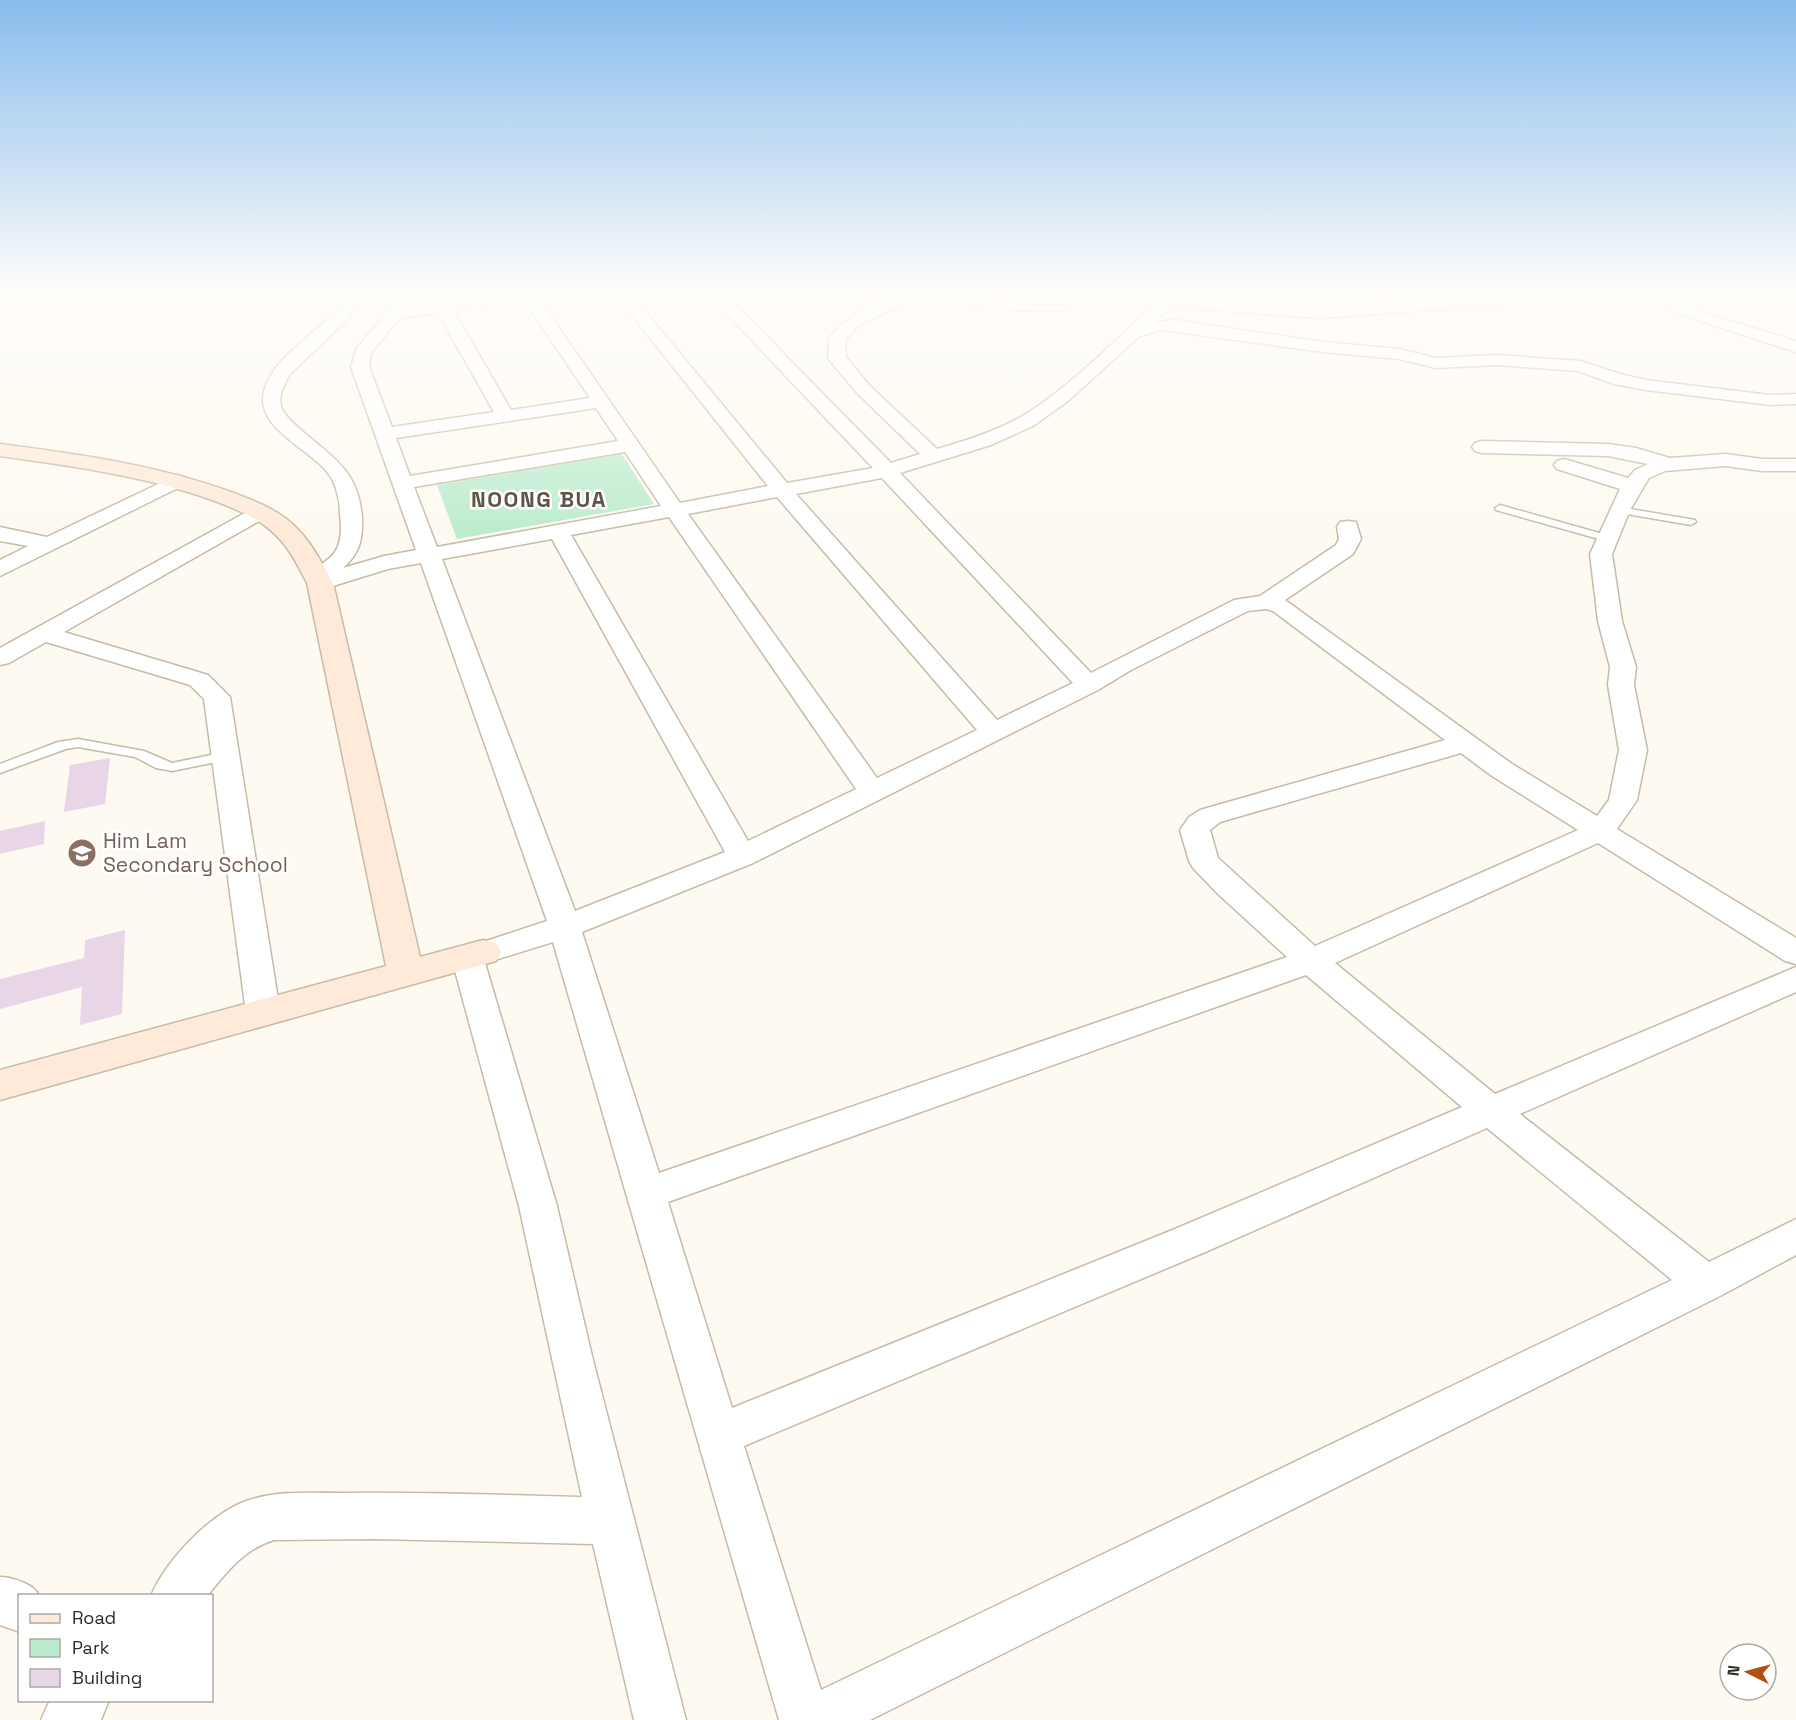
<svg xmlns="http://www.w3.org/2000/svg" width="1796" height="1720" font-family="'Space Grotesk',sans-serif">
  <style>
    .green { fill: #bceccd }
    .building { fill: #e8d6e7 }
    .lines { fill: none; stroke-linecap: round; stroke-linejoin: round }
    .lane-casing { stroke: #c5bba7; stroke-width: 3 }
    .street-casing { stroke: #c5bba7; stroke-width: 3 }
    .secondary-casing { stroke: #c5bba7; stroke-width: 3 }
    .lane { fill: #fff; fill-rule: evenodd }
    .street { fill: #fff; fill-rule: evenodd }
    .secondary { fill: #ffeada; fill-rule: evenodd }
    .labels { text-anchor: middle; stroke-width: 5; stroke-linejoin: round; paint-order: stroke }
    .education-label { font-size: 21px; fill: #785e54; stroke: #fff; text-anchor: start }
    .far-district-label { font-size: 22px; font-weight: bold; letter-spacing: 1.5px; fill: #5e5644; stroke: #fff }
  </style>
  <rect width="100%" height="100%" fill="#fefaf1"/>
  <!-- green -->
  <polygon class="green" points="622,454 654,504 457,539 437,485"/>
  <!-- building -->
  <g class="building">
    <polygon points="110,758 105,804 64,812 70,765"/>
    <polygon points="45,821 44,844 0,854 0,831"/>
    <polygon points="125,930 122,1014 80,1025 82,987 0,1009 0,979 84,958 85,940"/>
  </g>
  <g class="lines">
    <!-- lane casing -->
    <g class="lane-casing">
      <g id="lane">
        <path d="M934,294l66,9 52,3 18,-2 18,-10h9c-8,8 -18,13 -29,15 -27,5 -112,-1 -134,-15z"/>
        <polygon points="1113,294 1132,294 1165,299 1169,294 1177,294 1167,304"/>
        <polygon points="1500,505 1610,536 1611,538 1606,541 1496,510 1495,508"/>
        <polygon points="1619,507 1695,520 1696,522 1691,525 1615,512 1614,510"/>
        <polygon points="78,739 144,751 172,763 226,752 233,756 231,759 172,771 156,768 135,757 78,747 66,749 0,773 0,764 58,742"/>
      </g>
    </g>
    <!-- street casing -->
    <g class="street-casing">
      <g id="street">
        <path d="M351,294h16l-23,29 -54,51c-6,11 -13,23 -8,35 4,8 12,15 19,21 32,28 58,41 61,88 1,22 -3,36 -19,50l41,-12 32,-6 -65,-183 6,-19 46,-54h16l-11,13 90,-13h41l-2,2 143,207 88,-17 -153,-192h16l156,189 86,-15 -165,-174h17l166,169 29,-9 -63,-61 -26,-31 -3,-4 1,-19c18,-26 56,-45 87,-45 -13,16 -36,18 -53,29 -7,4 -12,10 -18,17l1,17 23,28 68,64c28,-8 57,-17 82,-31 49,-28 100,-82 142,-119l6,-2 152,11 202,-14h77l-8,5 -271,19 -148,-11 -16,15 20,-2 148,22 76,7 37,9 61,-3 83,6 44,14 22,5 124,15 26,-1v10l-26,1 -124,-15 -32,-6 -36,-13 -81,-6 -61,3 -37,-9 -76,-7 -161,-22 -22,6 -72,65 -35,25 -42,19 -91,28 191,200 143,-73 26,-4 76,-51 3,-6 -2,-12 3,-5 8,-1 8,1 5,17 -8,15 -68,46 227,164 85,52 12,-16 10,-50 -11,-65 2,-18 -12,-46 -8,-67 30,-65 -63,-20 -3,-4 3,-4 7,-2 64,19 7,-8 13,-6 -40,-8 -126,-3 -7,-2 -3,-4 3,-4 7,-2 126,3 28,4 34,10 56,-4 36,5h34v12h-34l-36,-5 -61,5 -16,7 -19,32 -18,44 10,67 14,46 -2,18 13,65 -10,50 -20,29 179,109v26l-11,-3 -187,-118 -263,120 160,131 301,-127v25l-276,122 189,148 87,-43v36l-76,41 -850,424h-91l-226,-778 -68,21 72,243 35,150 94,364h-52l-41,-176 -218,-5 -101,1c-30,9 -47,32 -67,56h-56c15,-36 58,-81 95,-95 31,-11 66,-8 99,-8 79,-1 158,2 237,4l-63,-291 -68,-250 5,-8 15,-2 76,-25 -126,-358 -33,6 -68,21 -8,-2 -6,-10c8,-12 27,-17 32,-32 4,-10 3,-21 2,-32 0,-11 -3,-25 -8,-35 -16,-30 -81,-49 -67,-91 12,-37 64,-61 86,-94zM524,300l66,98 -79,12 -58,-100zM438,313l56,99 -102,15 -23,-60 2,-14 28,-35zM596,408l22,33 -208,35 -14,-38zM625,452l36,54 -224,41 -23,-60zM882,478l191,205 -76,37 -201,-226zM777,497l200,233 -100,48 -189,-264zM669,517l187,272 -108,52 -177,-306zM552,539l173,313 -150,59 -133,-352zM1266,609l7,2 172,129 -245,70 -11,7 -9,13 9,31 4,7 25,26 69,63 -628,216 -77,-241 171,-69 345,-173 33,-20 117,-59zM1461,753l31,23 86,54 -263,116 -97,-88 -8,-28 10,-8zM1306,975l156,132 -287,122 -443,179 -64,-206zM1487,1128l185,152 -851,410 -77,-244 459,-193z"/>
        <polygon points="1647,294 1666,294 1711,315 1796,341 1796,352 1682,315"/>
        <polygon points="177,475 184,477 187,481 184,485 0,576 0,560 28,546 0,541 0,527 47,537"/>
        <polygon points="261,506 268,508 272,512 268,516 64,632 208,675 230,697 280,1012 275,1021 263,1024 251,1021 246,1012 204,699 190,685 46,642 9,663 0,665 0,648 254,508"/>
        <path d="M0,1577c11,0 35,7 39,19h-19v36l-20,-7z"/>
        <polygon points="50,1700 109,1700 101,1720 41,1720"/>
      </g>
    </g>
    <!-- secondary casing -->
    <g class="secondary-casing">
      <path id="secondary" d="M0,444c78,10 157,21 231,48 18,7 38,14 54,26 23,17 34,40 48,65l87,374 63,-17 13,3 5,9 -5,9 -496,139v-30l386,-104 -79,-383c-11,-21 -20,-40 -39,-55 -15,-12 -35,-20 -53,-27 -69,-25 -143,-35 -215,-45z"/>
    </g>
    <!-- lane -->
    <use href="#lane" class="lane"/>
    <!-- street -->
    <use href="#street" class="street"/>
    <!-- secondary -->
    <use href="#secondary" class="secondary"/>
  </g>
  <!-- sky -->
  <linearGradient id="sky" x2="0" y2="1"><stop stop-color="#89bced"/><stop offset="0.55" stop-color="#fffdf9"/><stop offset="1" stop-color="#fffdf9" stop-opacity="0"/></linearGradient>
  <rect width="1796" height="535" fill="url(#sky)"/>
  <!-- icons -->
  <defs>
    <g id="school-disc" transform="scale(1.5)"><circle r="9.5" fill="#8d6e63" stroke="#fff"/><path d="M0-5L7-2L0 1L-7-2ZM-4 1L0 2.5L4 1V4Q0 6-4 4Z" fill="#fff"/></g>
  </defs>
  <g fill-rule="evenodd">
    <use href="#school-disc" x="82" y="853"/>
  </g>
  <g class="labels">
    <!-- education labels -->
    <g class="education-label">
      <text x="103" y="848">Him Lam<tspan x="103" dy="24">Secondary School</tspan></text>
    </g>
    <!-- far-district labels -->
    <g class="far-district-label">
      <text x="539" y="507">NOONG BUA</text>
    </g>
  </g>
  <!-- legend -->
  <rect x="18" y="1594" width="195" height="108" fill="#ffffff" stroke="#abaaa7" stroke-width="1.5"/>
  <rect x="30" y="1614" width="30" height="9" fill="#ffeada" stroke="#abaaa7" stroke-width="1.5"/>
  <text x="72" y="1624" font-size="18" fill="#2e2b23">Road</text>
  <rect x="30" y="1639" width="30" height="18" fill="#bceccd" stroke="#abaaa7" stroke-width="1.5"/>
  <text x="72" y="1654" font-size="18" fill="#2e2b23">Park</text>
  <rect x="30" y="1669" width="30" height="18" fill="#e8d6e7" stroke="#abaaa7" stroke-width="1.5"/>
  <text x="72" y="1684" font-size="18" fill="#2e2b23">Building</text>
  <!-- north arrow -->
  <g transform="translate(1748 1672) rotate(276)"><circle r="28" fill="#ffffff" stroke="#abaaa7" stroke-width="1.5"/>
  <path d="M0-4.5L10 22L0 15L-10 22Z" fill="#b15010"/>
  <text y="-9" font-size="16" font-weight="bold" text-anchor="middle" fill="#2e2b23">N</text>
  </g>
</svg>
